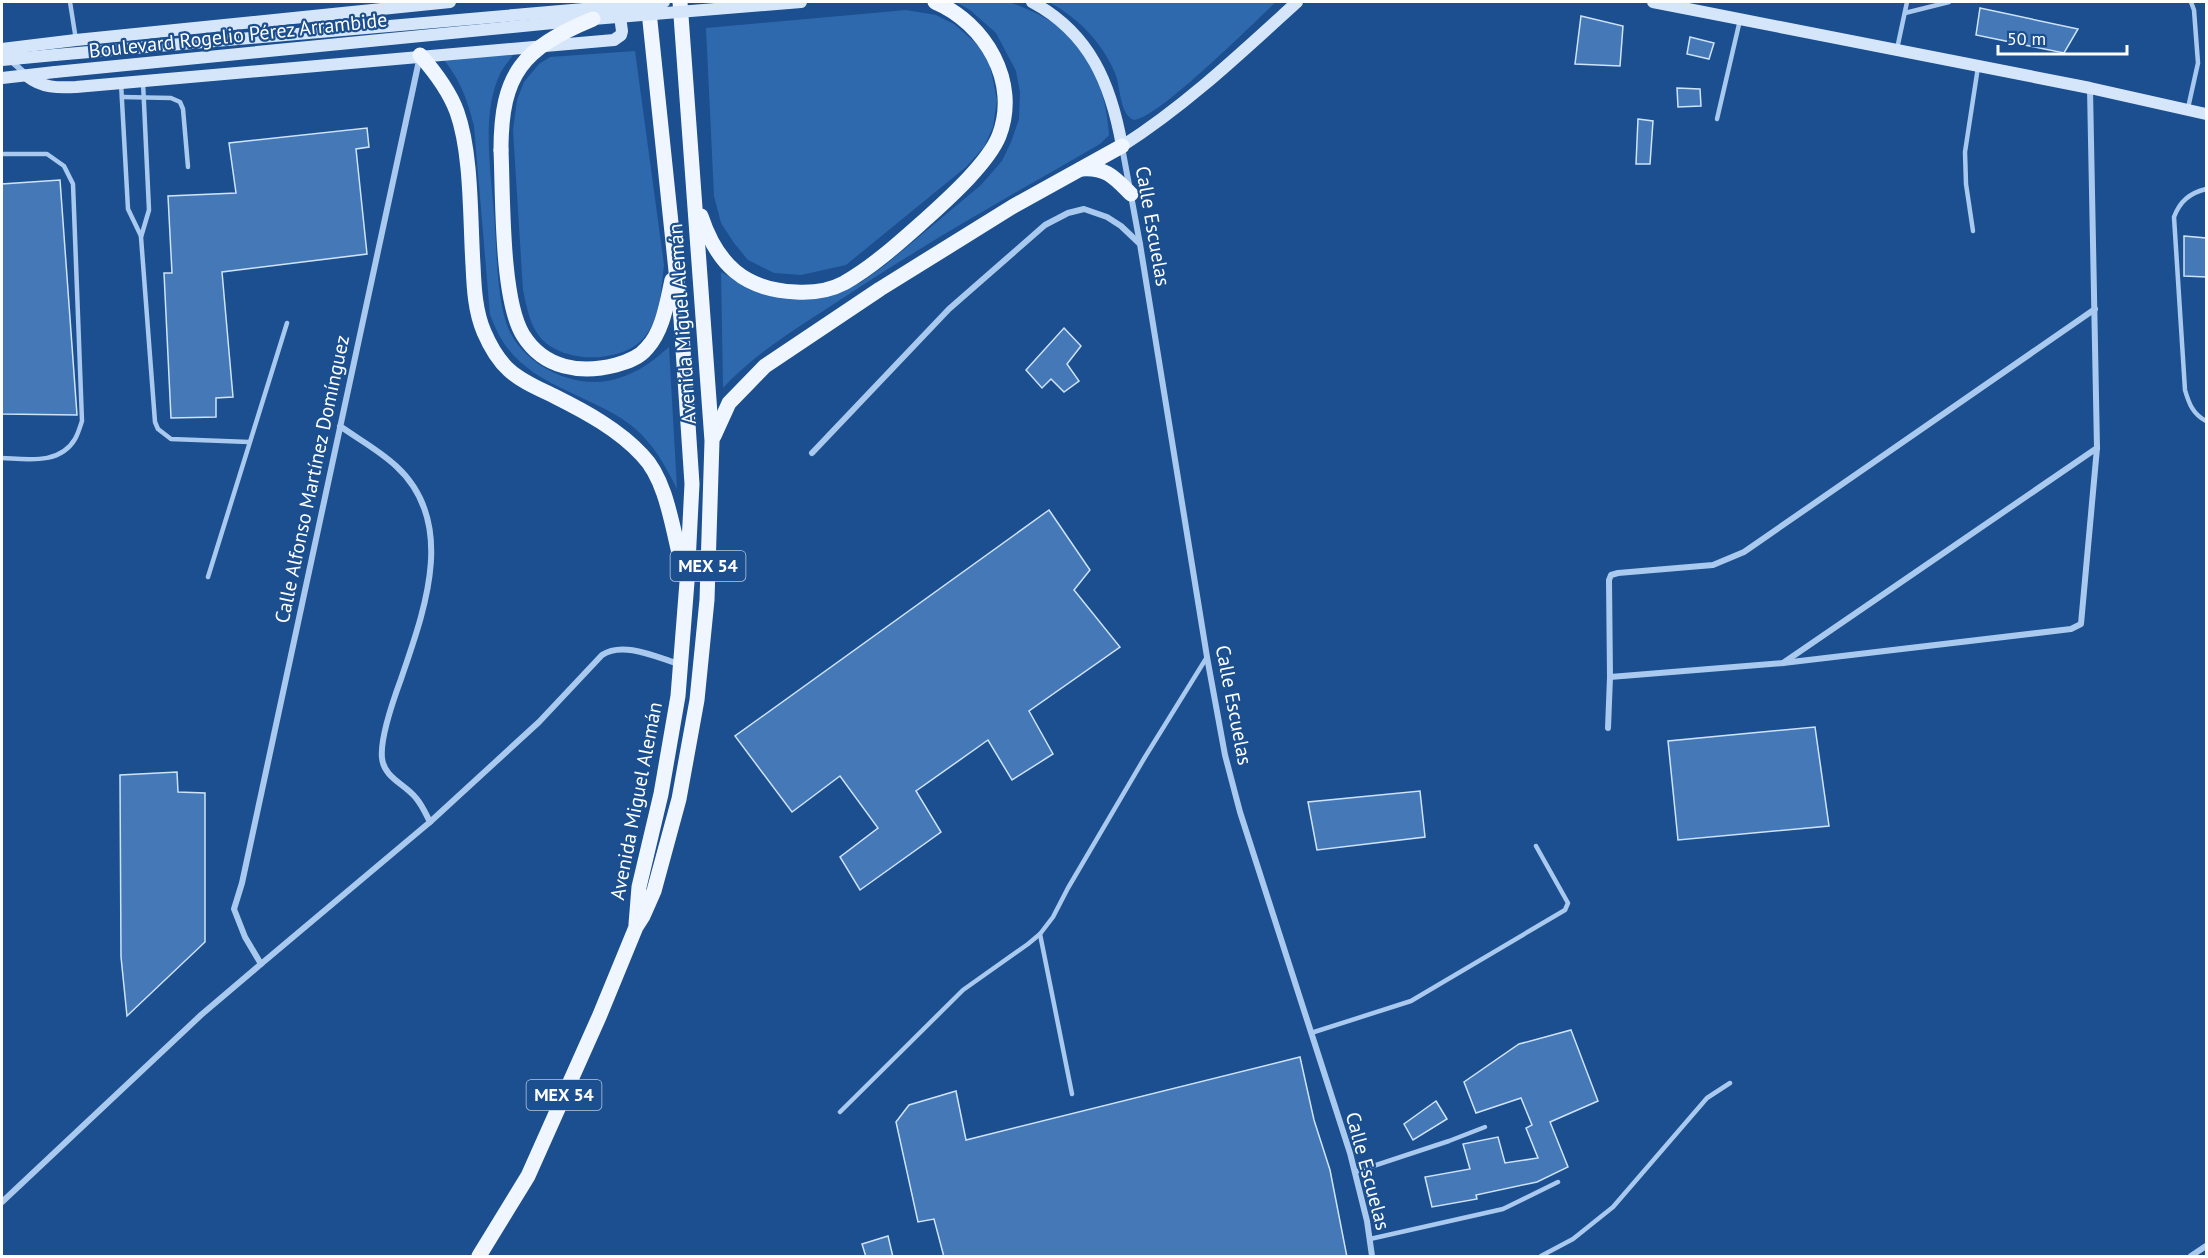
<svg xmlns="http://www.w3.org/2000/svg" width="2208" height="1258" font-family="'PT Sans',sans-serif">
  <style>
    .green { fill: #2e69ad }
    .building { fill: #4478b7; stroke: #cfe3fa; stroke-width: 1.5 }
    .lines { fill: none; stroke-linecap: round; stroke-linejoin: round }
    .lane { stroke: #a9c9ee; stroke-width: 4.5 }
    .street { stroke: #a9c9ee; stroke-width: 6 }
    .secondary { stroke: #d6e6fa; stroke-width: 12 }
    .primary { stroke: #f0f6ff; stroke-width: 15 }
    .secondary-bridge { stroke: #d6e6fa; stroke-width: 12 }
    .primary-bridge { stroke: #f0f6ff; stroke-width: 15 }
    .labels { text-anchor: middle; stroke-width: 4.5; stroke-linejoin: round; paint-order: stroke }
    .shield { fill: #1b4f8f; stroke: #bbcadd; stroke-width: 1.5 }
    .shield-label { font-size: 18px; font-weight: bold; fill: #fff }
    .street-label { font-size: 20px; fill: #fff; stroke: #1b4f8f }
  </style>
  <rect width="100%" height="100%" fill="#1b4f8f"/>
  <!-- green -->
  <g class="green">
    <path d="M956,2c16,0 36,-2 51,0 7,1 15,5 22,8 52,21 77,70 80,125l-9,9c-87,50 -174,99 -257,154 -42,28 -86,53 -120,90l-2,-116 22,12 89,11 28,-12 24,-17 97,-81 21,-24 9,-19 8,-23 1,-27 -4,-21 -20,-38 -26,-23z"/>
    <path d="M1049,2h227c-24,22 -116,115 -142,118 -15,-6 -13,-33 -19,-47 -14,-32 -36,-54 -66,-71z"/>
    <polygon points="906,10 936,15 954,24 977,44 989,61 997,100 993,127 984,147 966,167 846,265 801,275 774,273 748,260 734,243 721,223 714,196 706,28"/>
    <path d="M635,51l29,214c-3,24 -3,50 -18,70 -21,30 -89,30 -109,-2 -8,-12 -11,-29 -14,-43l-10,-160 4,-30 7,-18 15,-18 11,-7z"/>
    <path d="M513,55c-4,6 -10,12 -13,19 -19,40 -9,97 -6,140 3,34 2,72 11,105 12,45 71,74 114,59 20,-6 34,-17 50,-31l8,142c-12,-24 -24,-46 -45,-63 -41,-32 -102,-39 -130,-86 -5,-7 -8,-16 -12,-25l-16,-189c-7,-27 -13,-45 -31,-67z"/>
  </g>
  <!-- building -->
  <g class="building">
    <polygon points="1980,8 2078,29 2064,53 1976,35"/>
    <polygon points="1581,16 1623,26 1620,66 1575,64"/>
    <polygon points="1690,37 1714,43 1709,59 1687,54"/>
    <polygon points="1677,88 1700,89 1701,106 1678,107"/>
    <polygon points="1638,119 1653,121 1650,164 1636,164"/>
    <polygon points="367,128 369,147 356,149 367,254 222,272 233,397 216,398 216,417 171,418 164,273 172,273 168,196 236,193 229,143"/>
    <polygon points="60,180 77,415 2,414 2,184"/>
    <polygon points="2184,236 2206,238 2206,277 2184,276"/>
    <polygon points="1064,328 1081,346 1067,364 1079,381 1064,392 1051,379 1042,388 1026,370"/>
    <polygon points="1049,510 1090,570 1074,590 1120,647 1029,711 1053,754 1012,780 988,740 916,791 941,832 860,890 840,857 878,828 840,776 792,812 735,736"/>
    <polygon points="1815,727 1829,826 1678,840 1668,741"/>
    <polygon points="177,772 178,792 205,793 205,942 127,1016 121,957 120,775"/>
    <polygon points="1420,791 1425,837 1317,850 1308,802"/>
    <polygon points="1571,1030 1598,1101 1550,1122 1568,1167 1537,1182 1476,1195 1477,1199 1432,1207 1425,1177 1470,1169 1463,1144 1498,1137 1505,1163 1538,1158 1526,1128 1532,1125 1521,1098 1476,1113 1464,1082 1519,1044"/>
    <polygon points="1300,1057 1314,1120 1330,1170 1347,1257 944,1257 934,1219 918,1222 896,1122 909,1105 956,1091 966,1140"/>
    <polygon points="1436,1101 1447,1119 1413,1140 1404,1124"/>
    <polygon points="888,1236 893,1257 866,1257 862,1244"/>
  </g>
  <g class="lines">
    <!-- lane -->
    <g class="lane">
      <polyline points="70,2 76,40"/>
      <polyline points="1905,13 1949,2"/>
      <polyline points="1897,49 1907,2"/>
      <polyline points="143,82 149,210 141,237 155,422 158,429 171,439 249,442"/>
      <polyline points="121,83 128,209 141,236"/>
      <polyline points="122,97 171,98 180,102 183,109 188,167"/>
      <polyline points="2188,108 2198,63 2194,10 2191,2"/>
      <polyline points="1717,119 1740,20"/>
      <path d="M2,154h45l17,12 9,18 9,237c-2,6 -4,13 -7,18 -15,26 -48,20 -73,19"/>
      <path d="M2206,189c-16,4 -26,12 -32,28l11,173c4,14 8,24 21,31"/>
      <polyline points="1973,231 1966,184 1965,152 1978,67"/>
      <polyline points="208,577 287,323"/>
      <polyline points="1040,934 1072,1094"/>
      <polyline points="1311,1033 1411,1001 1565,910 1568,903 1536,846"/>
      <polyline points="840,1112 963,990 1028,944 1040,934 1053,917 1068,888 1145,757 1207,657"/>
      <polyline points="1355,1172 1449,1141 1485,1127"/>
      <polyline points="1370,1239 1503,1209 1558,1182"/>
      <polyline points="1541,1256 1573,1239 1613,1207 1707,1098 1730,1083"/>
    </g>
    <!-- street -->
    <g class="street">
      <polyline points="10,60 27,75"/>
      <polyline points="1122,147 1140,244 1207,657 1225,755 1240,812 1350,1153 1367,1221 1372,1256"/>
      <path d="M340,426c18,13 39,24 56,40 62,57 28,145 5,213 -7,19 -21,60 -19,79 2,20 23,26 34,40 6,7 10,16 14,24l-169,142 -16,-27 -11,-28 8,-26 178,-827"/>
      <polyline points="812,453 949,309 1045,225 1068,213 1084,209 1107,217 1121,226 1140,244"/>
      <polyline points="1783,663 2097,448"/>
      <polyline points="1610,677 1783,663 2071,629 2081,624 2097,448 2090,89"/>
      <polyline points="1608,728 1610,677 1609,580 1611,575 1618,573 1713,565 1744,552 2095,309"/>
      <path d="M430,822l109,-100 63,-67c21,-14 54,2 77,9"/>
      <polyline points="2,1202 201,1015 261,964"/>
      <polyline points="2191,1256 2206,1246"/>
    </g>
    <!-- secondary -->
    <g class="secondary">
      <path d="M1032,2c58,31 79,82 90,144 63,-40 119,-93 175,-144"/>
      <polyline points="1653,2 2090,88 2206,114"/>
      <polyline points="2,49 76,40 450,2"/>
      <polyline points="2,60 55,55"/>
      <path d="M27,76c15,12 31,12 49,11l538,-47 7,-5 1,-4 -3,-22"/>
      <polyline points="2,78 55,72"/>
    </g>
    <!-- primary -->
    <g class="primary">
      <path d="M420,55c15,17 29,35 37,57 15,42 13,107 16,153 1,22 2,46 11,67 6,14 14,28 25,38 13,12 31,19 47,27 30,15 63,33 86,58 26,26 31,79 41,114"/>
      <path d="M501,150c2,44 0,150 22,185 21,34 58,39 93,30 11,-3 23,-7 31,-17 16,-17 20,-46 25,-68"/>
      <path d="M1081,169c25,-2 33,8 50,25"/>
      <path d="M701,216c16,48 43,74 95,76 17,1 33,-1 48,-9 30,-17 57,-42 83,-65 22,-20 61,-55 72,-82 21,-54 -14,-113 -64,-134"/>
      <polyline points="714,436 729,403 765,366 880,289 1012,207 1122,146"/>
      <polyline points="636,924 639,887 661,794 678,696 687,582 692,484 681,319 648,2"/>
      <polyline points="479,1256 528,1176 599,1017 636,927 643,916 654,891 679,799 697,700 707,600 712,441 680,2"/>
    </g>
    <!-- secondary-bridge -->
    <g class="secondary-bridge">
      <polyline points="55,55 664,2"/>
      <polyline points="55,72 593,19 801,2"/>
    </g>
    <!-- primary-bridge -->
    <path class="primary-bridge" d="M501,150c0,-77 22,-102 92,-131"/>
  </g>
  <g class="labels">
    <!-- shield labels -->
    <g class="shield">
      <rect x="670.5" y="551" width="75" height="30" rx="4.5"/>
      <rect x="526.5" y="1080" width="75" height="30" rx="4.5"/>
    </g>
    <g class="shield-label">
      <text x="708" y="572">MEX 54</text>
      <text x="564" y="1101">MEX 54</text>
    </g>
    <!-- street labels -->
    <g class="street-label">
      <text transform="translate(238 35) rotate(-6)" y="7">Boulevard Rogelio Pérez Arrambide</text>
      <text transform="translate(1153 226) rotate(80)" y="7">Calle Escuelas</text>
      <text transform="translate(682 324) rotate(-94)" y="7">Avenida Miguel Alemán</text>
      <text transform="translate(312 479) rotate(-78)" y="7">Calle Alfonso Martínez Domínguez</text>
      <text transform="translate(1234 705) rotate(79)" y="7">Calle Escuelas</text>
      <text transform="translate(636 801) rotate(-79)" y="7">Avenida Miguel Alemán</text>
      <text transform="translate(1368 1171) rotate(75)" y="7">Calle Escuelas</text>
    </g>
  </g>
  <!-- border -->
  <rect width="2208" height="1258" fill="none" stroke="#ffffff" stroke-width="6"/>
  <!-- scale -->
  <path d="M1998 45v9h129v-9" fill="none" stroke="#ffffff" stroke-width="3"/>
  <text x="2007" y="45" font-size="18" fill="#ffffff" stroke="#1b4f8f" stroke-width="4.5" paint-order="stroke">50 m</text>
</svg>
